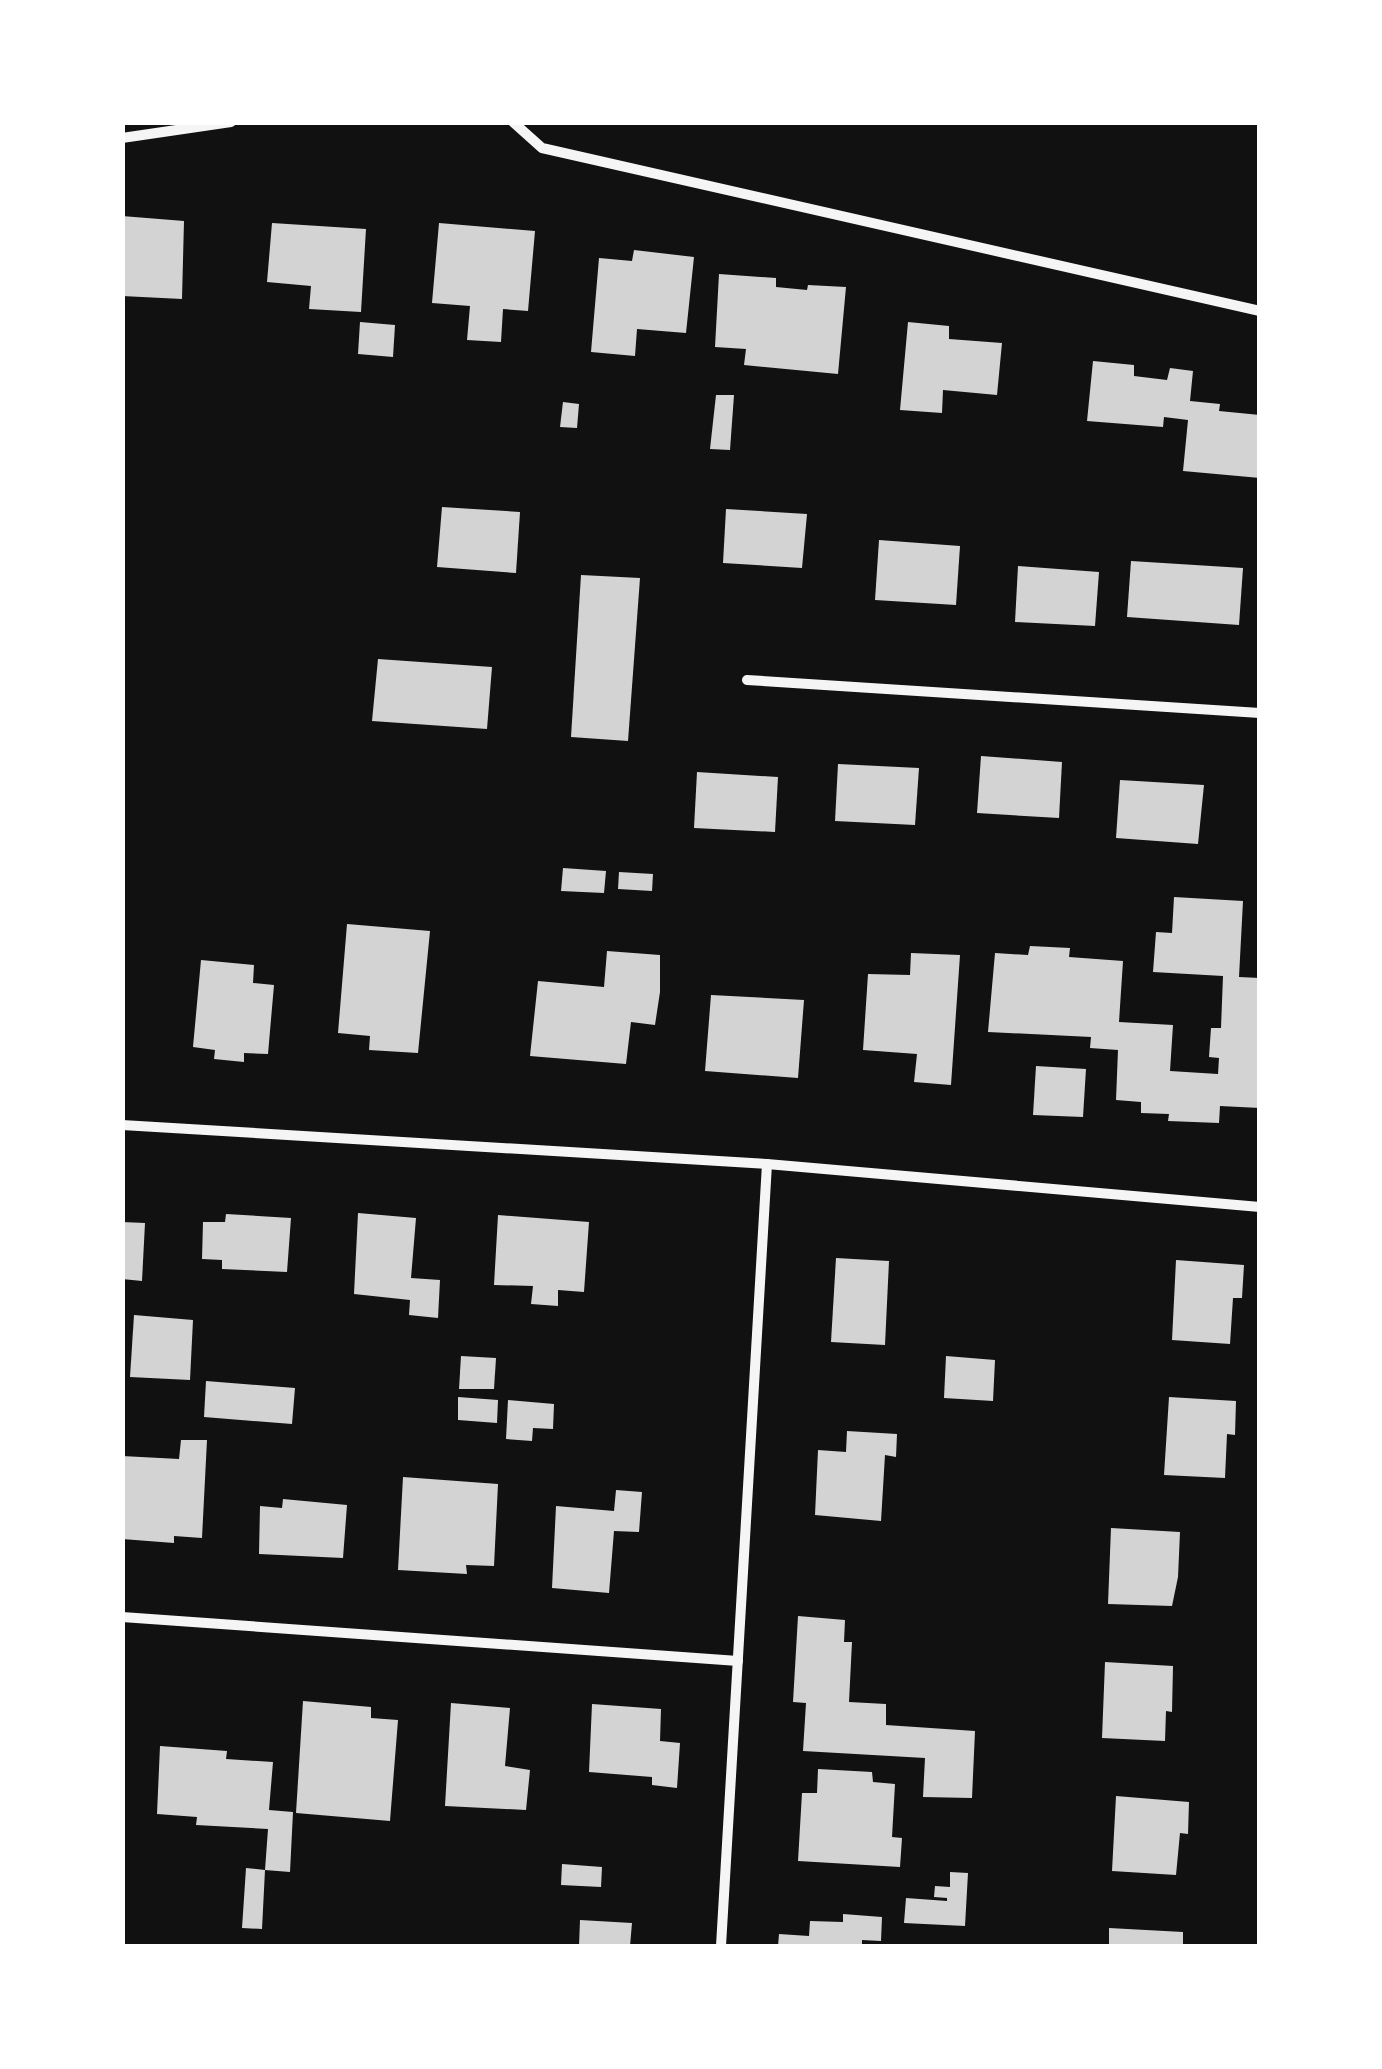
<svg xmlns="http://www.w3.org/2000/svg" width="1382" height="2069" font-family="'Sofia Sans Condensed',sans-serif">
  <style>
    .building { fill: #d3d3d3 }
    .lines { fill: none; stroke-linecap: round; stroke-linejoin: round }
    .minor { stroke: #f5f5f5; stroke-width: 10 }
  </style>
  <rect width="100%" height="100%" fill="#111"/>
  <!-- building -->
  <g class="building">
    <polygon points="122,216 184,221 182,299 122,296"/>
    <polygon points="272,223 366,229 361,312 309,309 311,286 267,282"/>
    <polygon points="439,223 535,231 528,311 503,309 501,342 467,340 470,306 432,303"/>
    <polygon points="634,250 694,257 686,333 637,329 635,356 591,352 599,258 632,261"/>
    <polygon points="719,274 776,278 776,287 807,290 808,285 846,287 838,374 744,365 746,349 715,347"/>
    <polygon points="360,322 395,325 393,357 358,354"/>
    <polygon points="908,322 949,326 949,339 1002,343 997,395 943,390 942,413 900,410"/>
    <polygon points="1093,361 1134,365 1134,376 1167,380 1170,368 1193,371 1190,401 1220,404 1219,411 1260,415 1260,478 1183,471 1188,420 1164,417 1163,427 1087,421"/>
    <polygon points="716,395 734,395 730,450 710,449"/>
    <polygon points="563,402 579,404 577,428 560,427"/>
    <polygon points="442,507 520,512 516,573 437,567"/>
    <polygon points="726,509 807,514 802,568 723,563"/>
    <polygon points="879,540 960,546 956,605 875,600"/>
    <polygon points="1131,561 1243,568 1239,625 1127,617"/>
    <polygon points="1018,566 1099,572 1095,626 1015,622"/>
    <polygon points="581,575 640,578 628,741 571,737"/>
    <polygon points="378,659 492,667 487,729 372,721"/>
    <polygon points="981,756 1062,762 1059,818 977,813"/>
    <polygon points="838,764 919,768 915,825 835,821"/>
    <polygon points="697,772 778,777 775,832 694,828"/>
    <polygon points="1120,780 1204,785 1198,844 1116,838"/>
    <polygon points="563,868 606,871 604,893 561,891"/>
    <polygon points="619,872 653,874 652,891 618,889"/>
    <polygon points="1174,897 1243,901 1239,977 1260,978 1260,1108 1220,1106 1219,1123 1168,1121 1169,1114 1141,1113 1141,1102 1116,1100 1118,1050 1090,1048 1091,1037 988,1032 995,953 1028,955 1030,946 1070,948 1069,957 1123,961 1119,1022 1173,1025 1170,1071 1218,1074 1219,1058 1209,1057 1211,1028 1221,1028 1223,976 1153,972 1156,932 1172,933"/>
    <polygon points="347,924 430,931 418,1053 369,1050 370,1036 338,1033"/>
    <polygon points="607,951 660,955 660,992 655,1025 631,1022 626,1064 530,1056 538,981 604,987"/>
    <polygon points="911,953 960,955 951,1085 914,1082 917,1054 863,1050 868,974 910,975"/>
    <polygon points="201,960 254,965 253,983 274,985 268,1054 244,1053 244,1062 214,1059 215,1050 193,1047"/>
    <polygon points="711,995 804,1000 798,1078 705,1071"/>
    <polygon points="1036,1066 1086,1069 1083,1117 1033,1115"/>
    <polygon points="358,1213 416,1218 411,1278 440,1280 438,1318 409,1315 410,1300 354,1294"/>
    <polygon points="226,1214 291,1218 287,1272 222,1269 222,1260 202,1259 203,1222 225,1222"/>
    <polygon points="498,1215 589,1222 584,1292 558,1290 558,1306 531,1304 533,1286 494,1285"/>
    <polygon points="122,1222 145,1223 142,1281 122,1279"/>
    <polygon points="836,1258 889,1261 885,1345 831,1342"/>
    <polygon points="1176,1260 1244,1265 1242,1298 1233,1298 1230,1344 1172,1340"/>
    <polygon points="134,1315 193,1320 190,1380 130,1377"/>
    <polygon points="461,1356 496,1358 494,1389 459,1389"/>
    <polygon points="946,1356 995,1360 993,1401 944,1398"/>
    <polygon points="206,1381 295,1388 292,1424 204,1417"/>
    <polygon points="458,1397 498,1400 497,1423 458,1420"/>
    <polygon points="1169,1397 1236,1401 1235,1435 1227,1434 1225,1478 1164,1475"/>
    <polygon points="508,1400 554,1404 553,1429 533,1428 532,1441 506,1439"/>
    <polygon points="847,1431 897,1434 896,1457 885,1455 881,1521 815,1515 818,1450 846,1452"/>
    <polygon points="181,1440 207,1440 202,1538 174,1536 174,1543 122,1539 122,1456 179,1459"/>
    <polygon points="403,1477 498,1484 494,1566 466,1565 467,1574 398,1570"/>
    <polygon points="616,1490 642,1492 639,1532 614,1531 609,1593 552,1588 556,1506 614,1511"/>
    <polygon points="283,1499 347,1505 343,1558 259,1554 260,1506 282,1508"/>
    <polygon points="1111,1528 1180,1532 1178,1577 1172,1606 1108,1604"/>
    <polygon points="798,1616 845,1620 844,1642 852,1642 849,1702 886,1704 886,1725 975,1731 972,1798 923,1797 925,1758 803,1751 806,1703 793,1702"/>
    <polygon points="1105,1662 1173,1666 1172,1712 1166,1711 1165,1741 1102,1738"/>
    <polygon points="303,1701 371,1707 371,1718 398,1720 390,1821 296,1813"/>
    <polygon points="451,1703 510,1708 505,1766 530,1770 526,1810 445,1806"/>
    <polygon points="592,1704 661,1709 660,1741 680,1743 677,1788 652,1785 652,1777 589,1772"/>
    <polygon points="160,1746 227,1751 226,1759 273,1762 269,1810 293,1812 290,1872 265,1870 262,1929 242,1928 246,1868 265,1870 268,1829 196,1825 197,1817 157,1814"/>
    <polygon points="818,1769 872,1772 873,1782 895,1784 892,1837 902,1838 900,1867 798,1861 802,1793 817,1793"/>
    <polygon points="1116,1796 1189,1802 1188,1834 1180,1833 1176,1875 1112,1871"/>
    <polygon points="562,1864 602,1867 601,1887 561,1885"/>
    <polygon points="950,1872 968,1873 965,1926 904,1923 906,1898 947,1901 947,1898 934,1897 935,1886 950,1887"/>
    <polygon points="843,1914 882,1917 881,1941 862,1940 862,1946 778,1946 779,1934 809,1936 810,1921 843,1922"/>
    <polygon points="580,1920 632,1923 630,1946 579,1946"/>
    <polygon points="1109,1928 1183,1932 1183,1946 1109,1946"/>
  </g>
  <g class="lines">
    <!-- minor -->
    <g class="minor">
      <polyline points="513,122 542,148 1260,311"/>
      <polyline points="122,138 231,122"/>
      <polyline points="747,680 1260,713"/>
      <polyline points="122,1125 767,1164 1260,1207"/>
      <polyline points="122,1617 738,1661"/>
      <polyline points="721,1946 767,1164"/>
    </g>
  </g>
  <!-- border -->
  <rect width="1382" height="2069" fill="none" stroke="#ffffff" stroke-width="250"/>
</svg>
